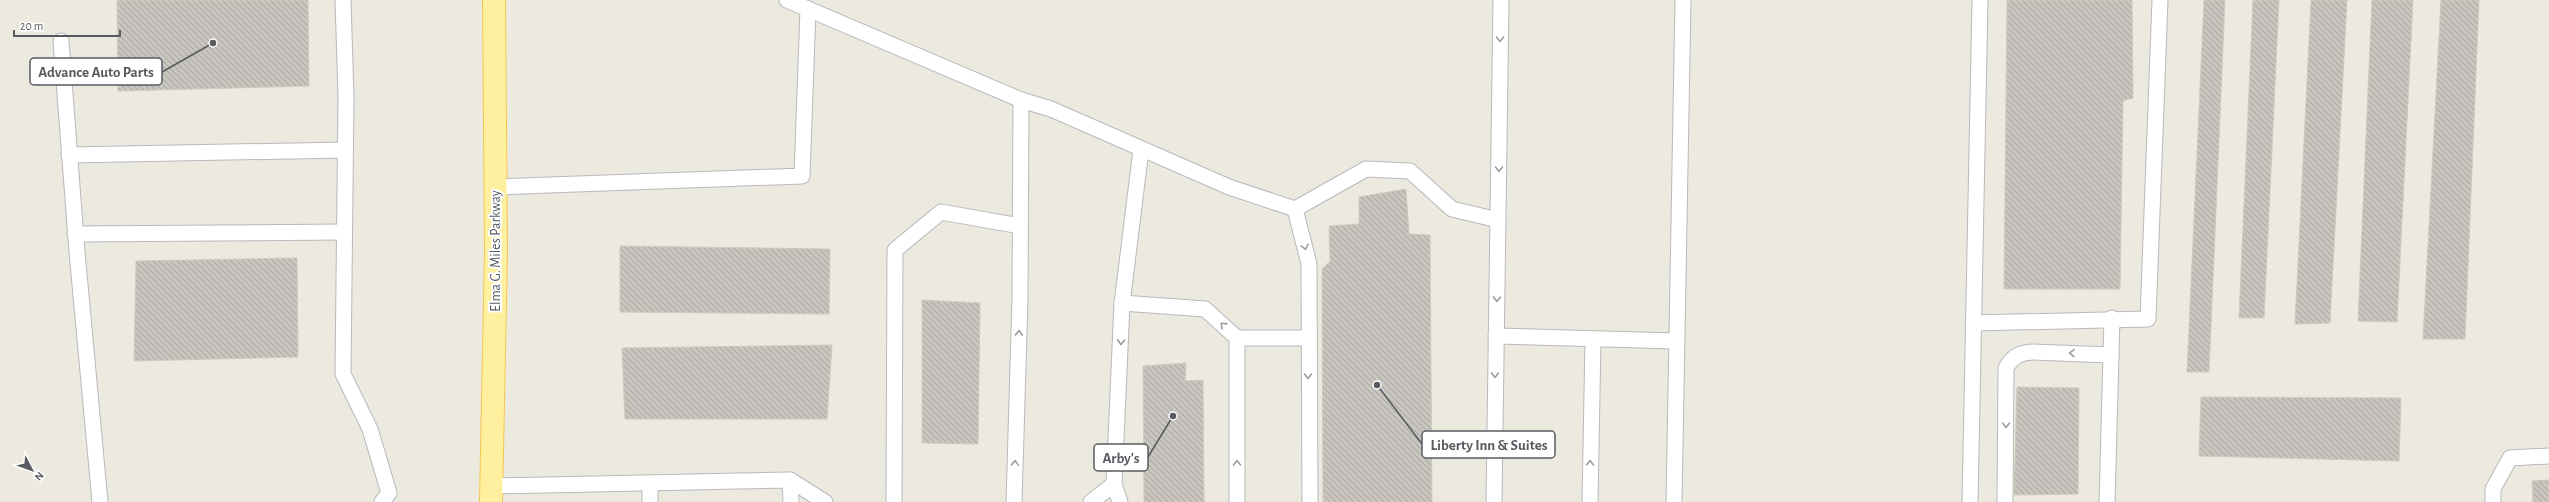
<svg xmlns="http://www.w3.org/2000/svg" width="2549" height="502" font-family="'Alegreya Sans',sans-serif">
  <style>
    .building { fill: url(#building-back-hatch); stroke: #d0cabd }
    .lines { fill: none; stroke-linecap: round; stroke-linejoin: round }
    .service-casing { stroke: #b7b9be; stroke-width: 17 }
    .primary-casing { stroke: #f5c74e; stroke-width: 24 }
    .service { stroke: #fff; stroke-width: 15 }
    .primary { stroke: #fff0a0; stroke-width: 22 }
    .oneway { stroke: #9a9da0 }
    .labels { text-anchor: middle; stroke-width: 4; stroke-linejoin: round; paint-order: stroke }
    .street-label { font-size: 14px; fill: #575b60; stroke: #fff }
    .leader { fill: none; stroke: #575b60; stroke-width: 1.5 }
    .callout-dot { fill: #575b60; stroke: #fff; stroke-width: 1.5 }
    .callout { fill: #fff; stroke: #575b60; stroke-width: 1.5 }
    .callout-label { font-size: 15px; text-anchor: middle; font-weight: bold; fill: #575b60 }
  </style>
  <defs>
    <pattern id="building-back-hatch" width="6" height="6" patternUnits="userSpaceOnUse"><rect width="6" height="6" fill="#c8c5be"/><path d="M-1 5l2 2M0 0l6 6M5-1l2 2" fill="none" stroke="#a5a39e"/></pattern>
  </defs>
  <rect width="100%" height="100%" fill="#ece9de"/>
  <!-- building -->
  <g class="building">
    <polygon points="117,0 308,0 309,86 118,91"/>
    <polygon points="2007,0 2132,0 2133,98 2123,101 2120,289 2004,289"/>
    <polygon points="2204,0 2225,0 2209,372 2187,372"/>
    <polygon points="2253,0 2279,0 2264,318 2239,318"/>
    <polygon points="2311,0 2347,0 2330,323 2295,324"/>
    <polygon points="2372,0 2413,0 2397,322 2358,321"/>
    <polygon points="2441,0 2479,0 2465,339 2423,339"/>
    <polygon points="1406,189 1409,234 1430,235 1432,502 1323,502 1322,269 1330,261 1329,226 1359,224 1359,197"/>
    <polygon points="620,246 830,249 829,314 620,312"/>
    <polygon points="297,258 298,357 134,361 136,261"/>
    <polygon points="922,300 980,303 978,444 922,443"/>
    <polygon points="832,345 827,419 625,419 622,348"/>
    <polygon points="1186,363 1185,381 1203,380 1204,502 1144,502 1143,366"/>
    <polygon points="2017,387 2079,388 2078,494 2014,495"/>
    <polygon points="2201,397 2401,398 2399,461 2199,456"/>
    <polygon points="2549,480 2549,502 2533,502 2532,481"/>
  </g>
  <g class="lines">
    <!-- service casing -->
    <g class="service-casing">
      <g id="service">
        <polyline points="343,0 346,97 343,374 370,429 389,493 382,502"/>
        <polyline points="787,0 1021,100 1051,109 1229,187 1295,209"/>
        <polyline points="61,41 77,252 100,502"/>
        <polyline points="69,155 345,150"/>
        <polyline points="494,187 802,176 808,9"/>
        <polyline points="1295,209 1309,264 1310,502"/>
        <polyline points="1295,209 1366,169 1410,171 1452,209 1498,220"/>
        <polyline points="75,234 344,232"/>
        <polyline points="1122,303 1205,309 1237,338 1237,502"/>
        <polyline points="1973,323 2148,319 2160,0"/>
        <polyline points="1496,336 1677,341"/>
        <polyline points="1237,338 1308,338"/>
        <polyline points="790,480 791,502"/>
        <polyline points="650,483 650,502"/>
        <polyline points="491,486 790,480 825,502"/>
        <polyline points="894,502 895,250 941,212 1020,226"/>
        <polyline points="1014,502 1020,298 1021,100"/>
        <polyline points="1091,502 1114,484"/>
        <polyline points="1120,502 1114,484 1122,303 1141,150"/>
        <polyline points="1494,502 1501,0"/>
        <polyline points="1590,502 1593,339"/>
        <polyline points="1674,502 1683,0"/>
        <polyline points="1970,502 1980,0"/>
        <path d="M2005,502l1,-134c6,-11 13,-15 26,-16l79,3"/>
        <polyline points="2107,502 2112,318"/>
        <polyline points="2493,502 2493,489 2510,458 2549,456"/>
      </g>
    </g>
    <!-- primary casing -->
    <g class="primary-casing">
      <polyline id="primary" points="491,502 496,251 494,0"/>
    </g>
    <!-- service -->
    <use href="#service" class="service"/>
    <!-- primary -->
    <use href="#primary" class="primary"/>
  </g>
  <!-- one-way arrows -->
  <defs><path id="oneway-chevron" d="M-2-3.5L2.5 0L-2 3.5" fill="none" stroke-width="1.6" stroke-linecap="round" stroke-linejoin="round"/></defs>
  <g class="oneway">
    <use href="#oneway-chevron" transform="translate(1500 39) rotate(91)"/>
    <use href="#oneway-chevron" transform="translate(1499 169) rotate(91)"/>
    <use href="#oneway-chevron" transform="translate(1305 247) rotate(76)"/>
    <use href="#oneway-chevron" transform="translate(1497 299) rotate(91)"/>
    <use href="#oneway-chevron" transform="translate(1223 325) rotate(-136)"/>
    <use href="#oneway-chevron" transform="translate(1019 333) rotate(-88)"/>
    <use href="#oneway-chevron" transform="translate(1121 342) rotate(93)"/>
    <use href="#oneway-chevron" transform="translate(2072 353) rotate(-178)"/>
    <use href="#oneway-chevron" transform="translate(1495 375) rotate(91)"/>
    <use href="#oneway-chevron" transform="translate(1308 376) rotate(89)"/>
    <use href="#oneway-chevron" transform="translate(2006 425) rotate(91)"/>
    <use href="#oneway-chevron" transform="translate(1015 463) rotate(-88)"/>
    <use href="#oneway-chevron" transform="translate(1237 463) rotate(-90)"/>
    <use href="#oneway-chevron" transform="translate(1590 463) rotate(-89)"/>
  </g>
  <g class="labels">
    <!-- street labels -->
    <g class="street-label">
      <text transform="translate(495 251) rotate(-90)" y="5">Elma G. Miles Parkway</text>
    </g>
  </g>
  <!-- callouts -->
  <path class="leader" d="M213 43L162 72M1377 385L1422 444M1173 416L1148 457"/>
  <g class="callout-dot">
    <circle cx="213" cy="43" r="4"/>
    <circle cx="1377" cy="385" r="4"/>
    <circle cx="1173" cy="416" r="4"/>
  </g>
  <g class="callout">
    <rect x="30" y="58" width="132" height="27" rx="4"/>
    <rect x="1422" y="431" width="133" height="27" rx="4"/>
    <rect x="1094" y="444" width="54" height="27" rx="4"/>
  </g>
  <g class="callout-label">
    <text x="96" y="77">Advance Auto Parts</text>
    <text x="1489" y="450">Liberty Inn &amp; Suites</text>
    <text x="1121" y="463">Arby's</text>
  </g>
  <!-- north arrow -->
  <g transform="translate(32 470) rotate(131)" stroke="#ffffff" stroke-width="3" paint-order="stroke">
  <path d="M0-3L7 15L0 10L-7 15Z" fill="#575b60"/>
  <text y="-6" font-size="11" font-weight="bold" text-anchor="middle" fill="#575b60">N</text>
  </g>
  <!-- scale -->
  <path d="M14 30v6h106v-6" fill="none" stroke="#575b60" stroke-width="2"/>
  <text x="20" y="30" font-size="12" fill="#575b60" stroke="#ffffff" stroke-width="3" paint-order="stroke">20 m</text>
</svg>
